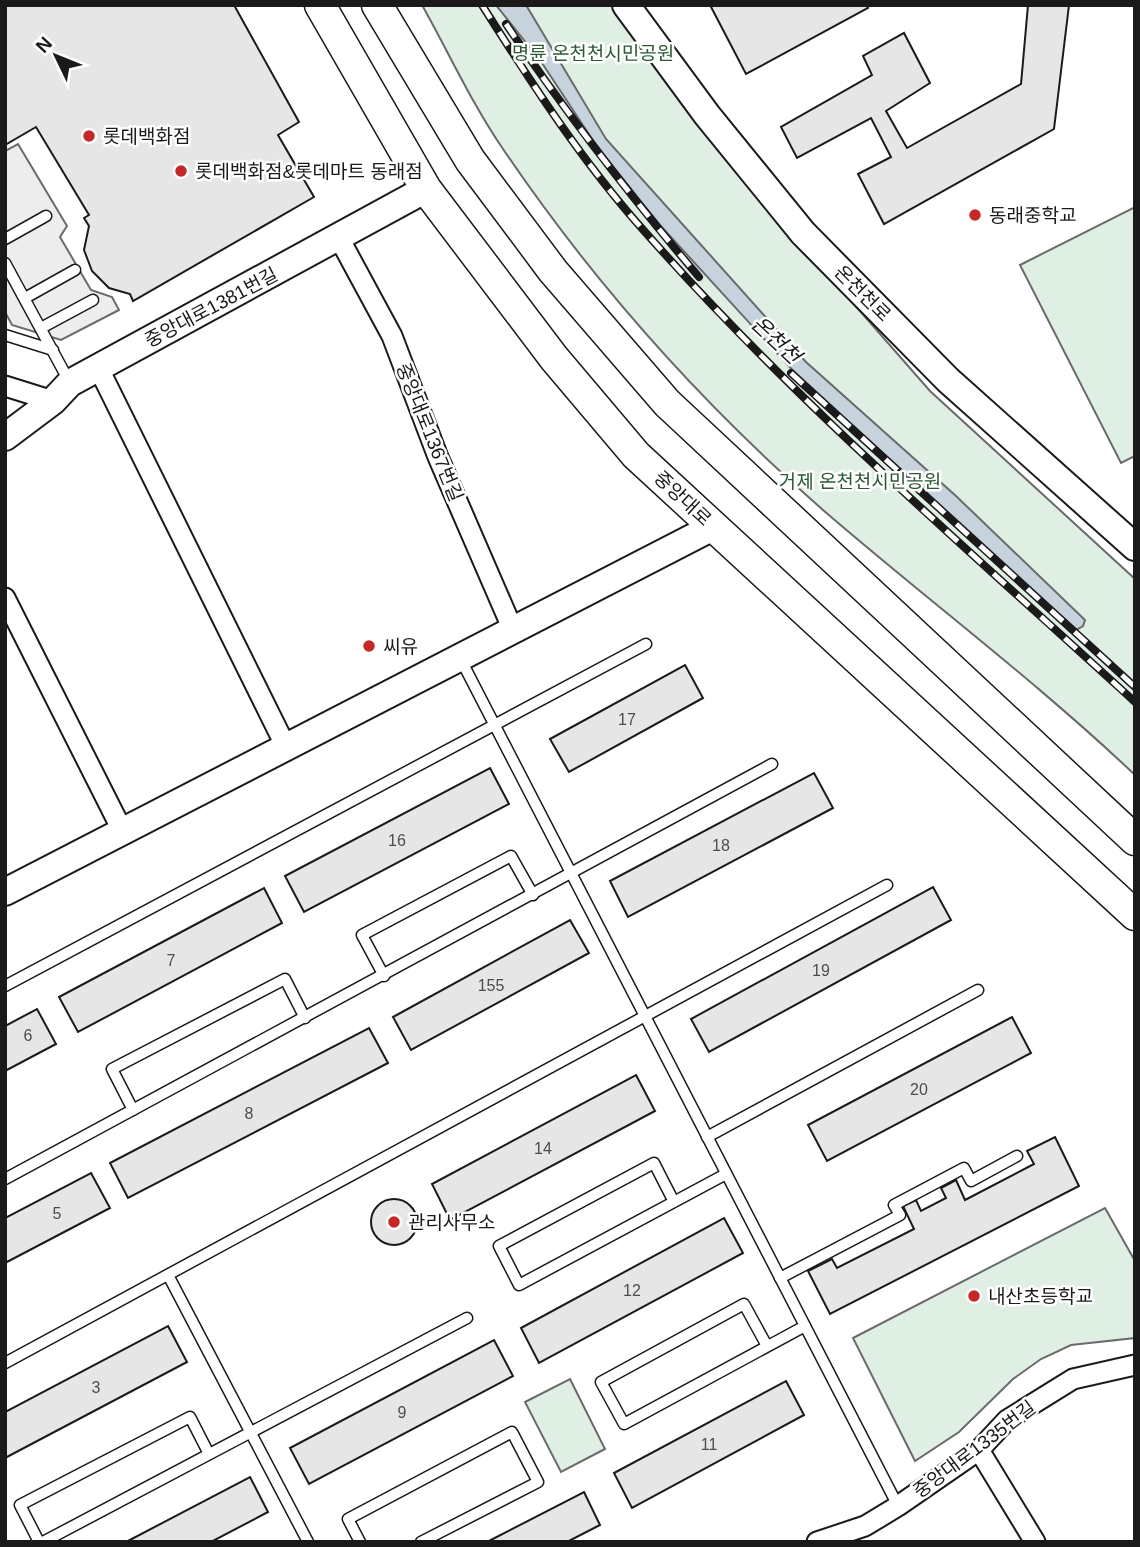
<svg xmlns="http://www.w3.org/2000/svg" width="1140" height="1547" font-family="Helvetica,'Noto Sans KR',sans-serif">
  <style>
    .green { fill: #e0efe3; stroke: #6a6a6a; stroke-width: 2 }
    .parking { fill: #ededed; stroke: #6a6a6a; stroke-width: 2 }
    .water { fill: #c6d2dc; stroke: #6a6a6a; stroke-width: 2 }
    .building { fill: #e6e6e6; stroke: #1a1a1a; stroke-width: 2 }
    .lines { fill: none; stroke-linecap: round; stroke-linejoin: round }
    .lane-casing { stroke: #1a1a1a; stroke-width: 13 }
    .street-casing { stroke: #1a1a1a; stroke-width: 23 }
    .secondary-casing { stroke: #1a1a1a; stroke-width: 30 }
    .primary-casing { stroke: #1a1a1a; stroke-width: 33 }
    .lane { stroke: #fff; stroke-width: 10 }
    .street { stroke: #fff; stroke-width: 19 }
    .secondary { stroke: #fff; stroke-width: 26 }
    .primary { stroke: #fff; stroke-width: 30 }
    .rail-casing { stroke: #1a1a1a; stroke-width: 8 }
    .rail { stroke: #fff; stroke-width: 5; stroke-dasharray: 16; stroke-linecap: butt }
    .poi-dot { fill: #c62828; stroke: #fff; stroke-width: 2.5 }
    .labels { text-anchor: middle; stroke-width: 5; stroke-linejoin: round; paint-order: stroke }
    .number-label { font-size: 16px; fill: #4d4d4d }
    .park-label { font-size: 19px; fill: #2b5a34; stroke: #fff }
    .poi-label { font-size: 19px; fill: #1a1a1a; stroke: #fff; text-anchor: start }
    .street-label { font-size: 19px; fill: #1a1a1a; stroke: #fff }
    .water-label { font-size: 21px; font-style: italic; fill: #1a1a1a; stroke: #fff }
  </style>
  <rect width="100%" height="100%" fill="#fff"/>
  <!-- green -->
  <g class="green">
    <path d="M422,5h194l95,136 219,250 205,188v196c-99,-94 -209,-176 -312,-265 -121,-106 -230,-228 -320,-361 -31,-45 -54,-96 -81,-144z"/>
    <polygon points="1135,207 1135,456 1121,463 1020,265"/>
    <polygon points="1105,1208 1135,1261 1135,1338 1071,1345 1041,1359 1013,1379 959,1432 915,1461 853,1338"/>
    <polygon points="570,1379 605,1449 561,1472 525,1402"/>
  </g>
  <!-- parking -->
  <polygon class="parking" points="18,144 67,226 60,237 91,290 112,297 119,310 61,340 12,325 5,312 5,151"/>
  <!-- water -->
  <polygon class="water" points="496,5 526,5 606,139 806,362 956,496 1085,620 1083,626 1076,630 797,375 659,224 598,148 542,63"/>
  <!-- building -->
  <g class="building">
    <polygon points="5,5 234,5 299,122 278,135 314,197 133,301 130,294 109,288 92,271 84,250 89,226 84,218 89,215 36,127 5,145"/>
    <polygon points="710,5 866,5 868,8 746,74"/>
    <polygon points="1028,5 1069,5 1054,129 884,224 858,174 891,157 871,118 797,158 781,127 872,75 863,56 904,33 930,83 886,111 907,148 1021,84"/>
    <polygon points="685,665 703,698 569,772 550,739"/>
    <polygon points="490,768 509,804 304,912 285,876"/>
    <polygon points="814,773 833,808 628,917 610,881"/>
    <polygon points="933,887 951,920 709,1052 691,1019"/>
    <polygon points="264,888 282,923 78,1032 59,997"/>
    <polygon points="570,920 589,953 411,1050 393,1017"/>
    <polygon points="37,1009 56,1044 5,1071 5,1026"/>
    <polygon points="1012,1017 1031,1053 827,1161 808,1125"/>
    <polygon points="369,1028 388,1063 128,1198 110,1163"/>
    <polygon points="636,1075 655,1111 450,1220 432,1184"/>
    <polygon points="1055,1137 1079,1186 830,1314 808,1271 832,1259 837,1268 914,1229 903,1206 916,1200 921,1211 946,1198 941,1188 956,1180 965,1200 1034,1164 1027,1151"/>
    <polygon points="91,1173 110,1208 5,1263 5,1218"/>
    <circle cx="394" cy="1222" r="23"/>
    <polygon points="724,1218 743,1253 539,1363 521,1328"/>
    <polygon points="168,1326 187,1362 5,1458 5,1412"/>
    <polygon points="494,1340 513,1376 309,1484 290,1448"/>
    <polygon points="786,1381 804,1415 632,1508 614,1473"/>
    <polygon points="250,1477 268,1512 211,1542 126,1542"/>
    <polygon points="584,1492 600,1525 567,1542 487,1542"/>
  </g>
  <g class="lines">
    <!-- lane casing -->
    <g class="lane-casing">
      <g id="lane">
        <polyline points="5,239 46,216"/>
        <polyline points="5,263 70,383"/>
        <polyline points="25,298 75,270"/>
        <polyline points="41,328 93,300"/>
        <polyline points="5,335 53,350"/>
        <polyline points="460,658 898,1506"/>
        <polyline points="384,976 362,935 511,856 533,895"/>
        <polyline points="5,986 646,644"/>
        <polyline points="133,1110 112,1069 285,979 305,1018"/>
        <polyline points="707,1137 978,990"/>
        <polyline points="5,1179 772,764"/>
        <polyline points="674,1202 654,1163 499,1246 519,1285 726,1174"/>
        <polyline points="168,1275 308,1542"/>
        <polyline points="780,1278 900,1215 894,1205 964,1168 971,1181 1017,1156"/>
        <polyline points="767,1346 744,1304 601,1382 624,1424 805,1326"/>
        <polyline points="5,1363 887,885"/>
        <polyline points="39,1542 20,1505 190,1417 209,1454"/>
        <polyline points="43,1542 467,1318"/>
        <polyline points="360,1542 348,1519 512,1432 538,1482 421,1542"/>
      </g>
    </g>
    <!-- street casing -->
    <g class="street-casing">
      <g id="street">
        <polyline points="339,238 392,336 438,457 513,630"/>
        <polyline points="98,367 286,747"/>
        <polyline points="5,386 53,401"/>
        <polyline points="5,598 123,832"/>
        <polyline points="979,1450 1035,1542"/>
        <polyline points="817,1542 865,1526 898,1506 979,1450 1007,1420 1073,1379 1135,1365"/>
      </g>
    </g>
    <!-- secondary casing -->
    <g class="secondary-casing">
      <g id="secondary">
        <polyline points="626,5 707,115 803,233 948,380 1135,547"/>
        <polyline points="5,437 53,401 70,383 426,189"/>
        <polyline points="5,892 713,527"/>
      </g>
    </g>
    <!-- primary casing -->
    <g class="primary-casing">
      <g id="primary">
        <polyline points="320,5 426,189 554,358 636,455 1135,915"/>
        <polyline points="377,5 470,160 553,271 667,403 1135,840"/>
      </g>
    </g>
    <!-- lane -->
    <use href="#lane" class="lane"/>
    <!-- street -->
    <use href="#street" class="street"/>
    <!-- secondary -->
    <use href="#secondary" class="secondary"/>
    <!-- primary -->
    <use href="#primary" class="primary"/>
    <!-- rail casing -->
    <g class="rail-casing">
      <g id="rail">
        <path d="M482,5c50,79 101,158 164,228 149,169 322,316 489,469"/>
        <path d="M506,24c60,89 124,172 193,253"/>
        <polyline points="791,373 1135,687"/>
      </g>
    </g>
    <!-- rail -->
    <use href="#rail" class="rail"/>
  </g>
  <!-- markers -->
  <g class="poi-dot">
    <circle cx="89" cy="136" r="7"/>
    <circle cx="181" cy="171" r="7"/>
    <circle cx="975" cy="215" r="7"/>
    <circle cx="369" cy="646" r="7"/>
    <circle cx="394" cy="1222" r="7"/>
    <circle cx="974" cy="1296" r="7"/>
  </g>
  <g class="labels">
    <!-- number labels -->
    <g class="number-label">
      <text x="627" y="725">17</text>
      <text x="397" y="846">16</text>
      <text x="721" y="851">18</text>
      <text x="171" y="966">7</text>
      <text x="821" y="976">19</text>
      <text x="491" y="991">155</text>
      <text x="28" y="1041">6</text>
      <text x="919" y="1095">20</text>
      <text x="249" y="1119">8</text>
      <text x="543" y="1154">14</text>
      <text x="57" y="1219">5</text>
      <text x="632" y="1296">12</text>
      <text x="96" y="1393">3</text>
      <text x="402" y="1418">9</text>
      <text x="709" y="1450">11</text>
    </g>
    <!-- park labels -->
    <g class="park-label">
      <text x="593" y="60">명륜 온천천시민공원</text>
      <text x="860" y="488">거제 온천천시민공원</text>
    </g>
    <!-- poi labels -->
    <g class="poi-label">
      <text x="103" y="143">롯데백화점</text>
      <text x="195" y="178">롯데백화점&amp;롯데마트 동래점</text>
      <text x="989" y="222">동래중학교</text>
      <text x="383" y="653">씨유</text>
      <text x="408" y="1229">관리사무소</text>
      <text x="988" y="1303">내산초등학교</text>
    </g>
    <!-- street labels -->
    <g class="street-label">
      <text transform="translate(863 293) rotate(45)" y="7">온천천로</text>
      <text transform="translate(211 307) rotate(-28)" y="7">중앙대로1381번길</text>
      <text transform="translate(430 432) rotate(68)" y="7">중앙대로1367번길</text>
      <text transform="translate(683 498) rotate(43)" y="7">중앙대로</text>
      <text transform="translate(974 1449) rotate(-37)" y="7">중앙대로1335번길</text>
    </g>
    <!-- water labels -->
    <g class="water-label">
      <text transform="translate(776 340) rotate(43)" y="7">온천천</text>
    </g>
  </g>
  <!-- border -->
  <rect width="1140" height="1547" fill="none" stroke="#1a1a1a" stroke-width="14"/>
  <!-- north arrow -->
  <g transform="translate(56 56) rotate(313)" stroke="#ffffff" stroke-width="5" paint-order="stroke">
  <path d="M0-5L12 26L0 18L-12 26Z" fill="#1a1a1a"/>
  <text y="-10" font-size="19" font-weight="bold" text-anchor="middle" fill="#1a1a1a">N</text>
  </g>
</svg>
